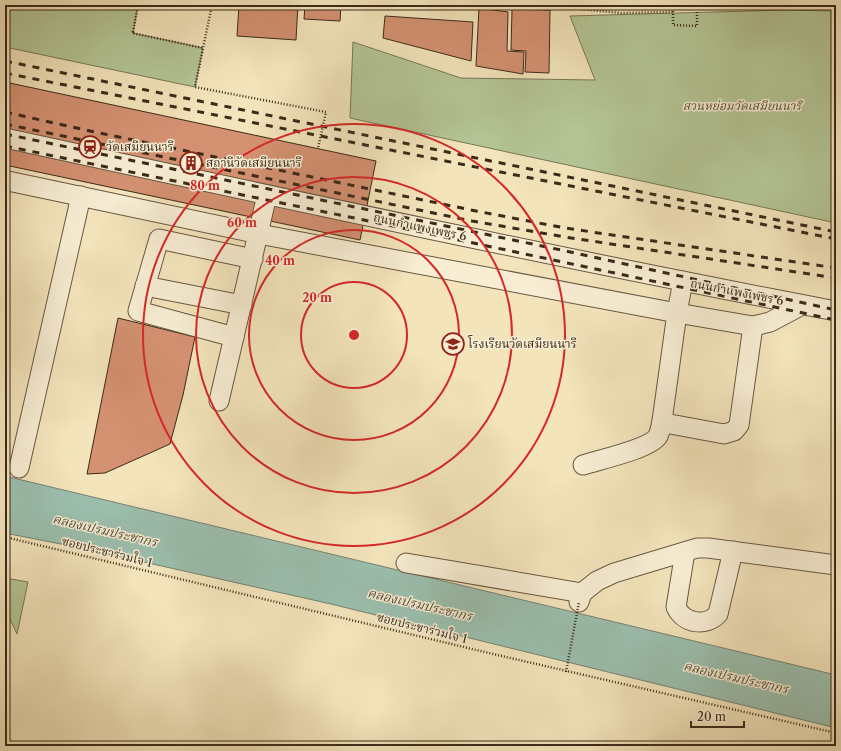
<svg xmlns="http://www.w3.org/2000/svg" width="841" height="751" font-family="'Libre Caslon Text','Noto Serif Thai',serif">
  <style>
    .green { fill: #b4c595; stroke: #787857 }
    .water { fill: #9bbfae; stroke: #758372 }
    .building { fill: #d49172; stroke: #3b2a19 }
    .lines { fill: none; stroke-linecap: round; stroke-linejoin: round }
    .minor-casing { stroke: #695842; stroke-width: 21 }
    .path { stroke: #3b2a19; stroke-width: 2.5; stroke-dasharray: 1 2; stroke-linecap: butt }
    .minor { stroke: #f7edd3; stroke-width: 19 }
    .rail { stroke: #3b2a19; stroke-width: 3; stroke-dasharray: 7 7; stroke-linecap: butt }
    .path-bridge { stroke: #3b2a19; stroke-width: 2.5; stroke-dasharray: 1 2; stroke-linecap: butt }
    .ring { fill: none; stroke: #d62828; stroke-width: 2 }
    .labels { text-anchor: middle; stroke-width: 3; stroke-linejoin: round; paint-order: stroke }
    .park-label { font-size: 12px; font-style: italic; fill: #595138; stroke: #f7edd3 }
    .poi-label { font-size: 12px; fill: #3b2a19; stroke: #f7edd3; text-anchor: start }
    .street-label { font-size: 12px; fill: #3b2a19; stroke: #f7edd3 }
    .water-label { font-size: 13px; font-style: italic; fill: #534f3e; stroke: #f7edd3 }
    .centre { fill: #d62828; stroke: #f7edd3; stroke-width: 2 }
    .ring-label { font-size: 12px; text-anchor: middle; font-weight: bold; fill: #d62828; stroke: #f7edd3; stroke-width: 3; stroke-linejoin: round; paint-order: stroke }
  </style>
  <rect width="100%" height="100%" fill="#f3e4bb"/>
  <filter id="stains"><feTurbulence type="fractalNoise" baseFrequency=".005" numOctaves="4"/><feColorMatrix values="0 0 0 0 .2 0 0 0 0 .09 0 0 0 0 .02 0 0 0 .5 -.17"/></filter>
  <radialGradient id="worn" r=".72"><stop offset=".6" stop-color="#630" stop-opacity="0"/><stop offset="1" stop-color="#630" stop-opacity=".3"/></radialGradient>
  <!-- green -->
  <g class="green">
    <polygon points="5,5 138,5 133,33 203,48 195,87 5,47"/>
    <polygon points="786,10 836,11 836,223 350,118 353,42 461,78 595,80 570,16"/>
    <polygon points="5,578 28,582 17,634 5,609"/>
  </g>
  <!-- water -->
  <polygon class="water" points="5,476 836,675 836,728 331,604 86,549 5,533"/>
  <!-- building -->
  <g class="building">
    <polygon points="239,5 298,5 296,40 237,36"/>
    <polygon points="305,5 341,5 340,21 304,19"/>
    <polygon points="479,8 508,12 507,51 524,52 523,74 476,66"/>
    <polygon points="512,9 550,10 549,73 525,72 526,51 511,50"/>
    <polygon points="385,16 473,22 471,61 383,38"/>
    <polygon points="5,82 376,161 360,240 5,165"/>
    <polygon points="118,318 195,337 183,395 170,444 105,473 87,474"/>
  </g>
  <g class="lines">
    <!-- minor casing -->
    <g class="minor-casing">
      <g id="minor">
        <path d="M5,138c276,60 553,120 831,173"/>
        <polyline points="8,181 259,234 677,313 753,326 770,322 802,305"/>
        <polyline points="683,281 677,313 662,421 670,424 724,434 734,431 739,425 753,326"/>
        <polyline points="145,286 242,305"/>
        <polyline points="234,337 138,311 159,239 253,259"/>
        <polyline points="219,401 267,195"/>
        <path d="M583,465c15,-5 67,-16 75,-29 2,-4 3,-10 4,-15"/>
        <polyline points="19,468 81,196"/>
        <path d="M685,552l-9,55c8,17 30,20 42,7l15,-63"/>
        <polyline points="406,563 582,593"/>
        <polyline points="579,602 582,593 597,581 614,573 697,548 708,548 836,565"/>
      </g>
    </g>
    <!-- path -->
    <g class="path">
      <polyline points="540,5 621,13 673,12"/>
      <polyline points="673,5 673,25 697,26 697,5"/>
      <polyline points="133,32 132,33 203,48"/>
      <polyline points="133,32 138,5"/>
      <polyline points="5,537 493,654 836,733"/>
    </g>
    <!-- minor -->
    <use href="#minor" class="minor"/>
    <!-- rail -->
    <g class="rail">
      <polyline points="5,61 836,232"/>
      <polyline points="5,73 836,239"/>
      <polyline points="5,112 90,131 476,211 565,228 836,268"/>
      <polyline points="5,124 472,221 565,237 836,278"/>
      <polyline points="5,134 561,250 836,310"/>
      <polyline points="5,146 393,226 836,320"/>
    </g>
    <!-- path-bridge -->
    <g class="path-bridge">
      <polyline points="212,5 195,87 326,112 318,148"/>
      <polyline points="566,672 579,602"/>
    </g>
  </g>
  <!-- distance rings -->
  <g class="ring">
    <circle cx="354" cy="335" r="53"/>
    <circle cx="354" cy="335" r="105"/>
    <circle cx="354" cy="335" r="158"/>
    <circle cx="354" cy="335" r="211"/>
  </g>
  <!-- icons -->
  <defs>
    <g id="station-ring" transform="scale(1.15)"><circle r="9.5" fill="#f7edd3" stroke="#8f2418" stroke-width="1.5"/><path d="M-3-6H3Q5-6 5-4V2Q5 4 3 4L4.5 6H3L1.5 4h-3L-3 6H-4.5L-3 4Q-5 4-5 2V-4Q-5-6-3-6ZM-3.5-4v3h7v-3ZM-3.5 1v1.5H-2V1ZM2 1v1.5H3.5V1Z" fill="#8f2418"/></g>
    <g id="building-ring" transform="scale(1.15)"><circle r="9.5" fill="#f7edd3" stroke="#8f2418" stroke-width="1.5"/><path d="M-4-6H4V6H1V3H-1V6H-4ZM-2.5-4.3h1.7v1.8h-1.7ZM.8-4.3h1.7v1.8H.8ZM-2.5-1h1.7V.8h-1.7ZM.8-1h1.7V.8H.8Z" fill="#8f2418"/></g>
    <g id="school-ring" transform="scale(1.15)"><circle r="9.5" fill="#f7edd3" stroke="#8f2418" stroke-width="1.5"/><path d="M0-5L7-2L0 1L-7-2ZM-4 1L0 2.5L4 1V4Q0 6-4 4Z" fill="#8f2418"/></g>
  </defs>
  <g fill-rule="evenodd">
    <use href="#station-ring" x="90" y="147"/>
    <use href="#building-ring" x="191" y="163"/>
    <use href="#school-ring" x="453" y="344"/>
  </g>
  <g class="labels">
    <!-- park labels -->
    <g class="park-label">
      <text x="742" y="110">สวนหย่อมวัดเสมียนนารี</text>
    </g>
    <!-- poi labels -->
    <g class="poi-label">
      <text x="106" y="151">วัดเสมียนนารี</text>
      <text x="206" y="167">สถานีวัดเสมียนนารี</text>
      <text x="468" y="348">โรงเรียนวัดเสมียนนารี</text>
    </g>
    <!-- street labels -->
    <g class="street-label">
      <text transform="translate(420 227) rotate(12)" y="4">ถนนกำแพงเพชร 6</text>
      <text transform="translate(737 292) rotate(11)" y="4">ถนนกำแพงเพชร 6</text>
      <text transform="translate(107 552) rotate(14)" y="4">ซอยประชาร่วมใจ 1</text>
      <text transform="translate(422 628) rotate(14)" y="4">ซอยประชาร่วมใจ 1</text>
    </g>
    <!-- water labels -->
    <g class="water-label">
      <text transform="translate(105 530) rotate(13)" y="5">คลองเปรมประชากร</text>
      <text transform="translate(420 604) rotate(13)" y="5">คลองเปรมประชากร</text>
      <text transform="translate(736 677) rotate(13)" y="5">คลองเปรมประชากร</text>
    </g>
  </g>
  <circle cx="354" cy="335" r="6" class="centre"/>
  <g class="ring-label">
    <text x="205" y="190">80 m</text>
    <text x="242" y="227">60 m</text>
    <text x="280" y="265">40 m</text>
    <text x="317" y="302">20 m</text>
  </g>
  <!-- margin -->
  <rect width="841" height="751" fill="none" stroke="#f3e4bb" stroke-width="20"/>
  <rect x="6" y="6" width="829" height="739" fill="none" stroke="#3b2a19" stroke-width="2"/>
  <rect x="10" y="10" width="821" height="731" fill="none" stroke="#3b2a19"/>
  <!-- scale -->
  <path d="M691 721v6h53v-6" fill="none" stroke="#3b2a19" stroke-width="2"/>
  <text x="697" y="721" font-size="12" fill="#3b2a19" stroke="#f7edd3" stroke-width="3" paint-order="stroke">20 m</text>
  <rect width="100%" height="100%" filter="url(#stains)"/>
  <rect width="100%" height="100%" fill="url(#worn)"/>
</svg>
